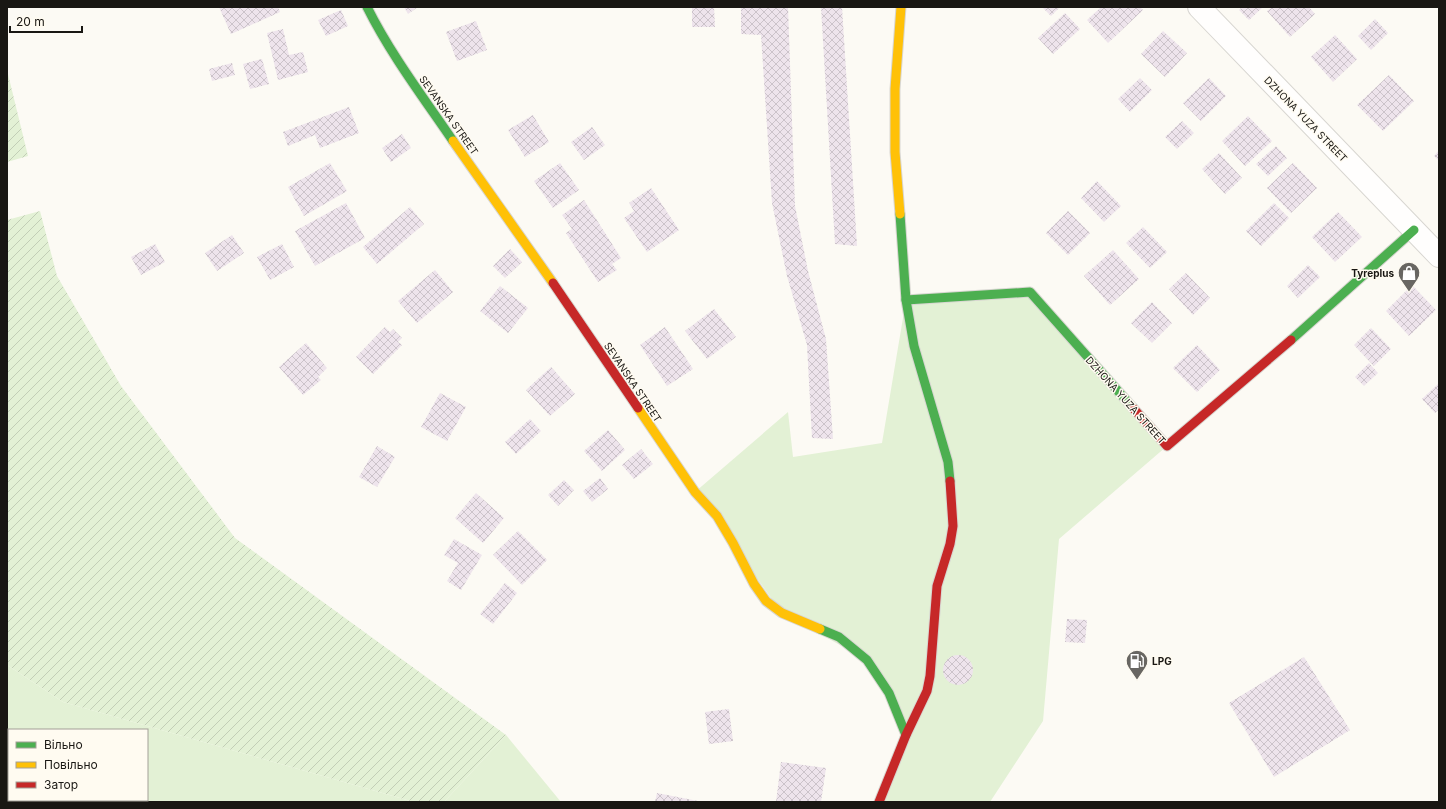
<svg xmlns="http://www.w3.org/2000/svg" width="1446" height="809" font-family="Inter,sans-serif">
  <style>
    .grass { fill: #e3f1d5 }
    .wetland { fill: url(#wetland-marsh) }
    .garden { fill: url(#garden-furrows) }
    .water { fill: #ddecf7 }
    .building { fill: url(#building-cross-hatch) }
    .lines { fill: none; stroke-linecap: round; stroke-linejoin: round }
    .street-casing { stroke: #d8d6d1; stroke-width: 24 }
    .fast-casing { stroke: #d8d6d1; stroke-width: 11 }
    .slow-casing { stroke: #d8d6d1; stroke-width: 11 }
    .jam-casing { stroke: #d8d6d1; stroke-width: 11 }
    .street { stroke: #fffefd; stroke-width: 22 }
    .fast { stroke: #4caf50; stroke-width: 9 }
    .slow { stroke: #ffc107; stroke-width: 9 }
    .jam { stroke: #c62828; stroke-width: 9 }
    .labels { text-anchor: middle; stroke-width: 3; stroke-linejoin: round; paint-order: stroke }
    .street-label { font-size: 10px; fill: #191713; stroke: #fffbf1 }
    .poi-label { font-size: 10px; font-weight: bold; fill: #191713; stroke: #fffbf1; text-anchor: end }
  </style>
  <defs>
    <pattern id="wetland-marsh" width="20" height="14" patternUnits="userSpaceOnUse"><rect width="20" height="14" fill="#e3f1d5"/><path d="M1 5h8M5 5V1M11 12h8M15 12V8" fill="none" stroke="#c2ceb6"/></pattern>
    <pattern id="garden-furrows" width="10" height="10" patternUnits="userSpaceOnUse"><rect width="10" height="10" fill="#e3f1d5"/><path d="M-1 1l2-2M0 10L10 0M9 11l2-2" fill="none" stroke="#c2ceb6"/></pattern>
    <pattern id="building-cross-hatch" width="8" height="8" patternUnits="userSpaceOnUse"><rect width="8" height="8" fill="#eee4ec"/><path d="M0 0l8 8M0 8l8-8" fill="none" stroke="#ccc3ca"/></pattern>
  </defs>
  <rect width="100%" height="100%" fill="#fcfaf4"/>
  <!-- grass -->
  <g class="grass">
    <polygon points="1030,292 1167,446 1059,539 1043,721 990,802 879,802 906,735 867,660 782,613 695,492 788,412 793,457 882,443 906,300"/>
    <polygon points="7,665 63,702 414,802 147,802 143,800 147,800 147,730 9,730 9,734 7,733"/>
    <polygon points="506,735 561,802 444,802"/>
  </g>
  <!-- wetland -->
  <g class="wetland">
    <polygon points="7,733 9,734 9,779 7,778"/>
    <polygon points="60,800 143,800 147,802 64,802"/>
  </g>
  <!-- garden -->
  <g class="garden">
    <polygon points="7,70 28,156 7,162"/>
    <polygon points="40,211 57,276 121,386 235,538 506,735 444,802 414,802 63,702 7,665 7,220"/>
  </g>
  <!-- water -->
  <polygon class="water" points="7,778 9,779 9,800 60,800 64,802 7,802"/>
  <!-- building -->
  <g class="building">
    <polygon points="219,7 278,7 280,12 231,34"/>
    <polygon points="404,7 418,7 408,14"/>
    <polygon points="692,7 714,7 715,27 692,27"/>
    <polygon points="741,7 788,7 795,206 808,271 826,339 833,439 812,438 807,345 787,276 772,203 761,35 741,34"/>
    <polygon points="821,7 842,7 857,246 835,244"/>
    <polygon points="1042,7 1060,7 1051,16"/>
    <polygon points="1099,7 1140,7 1143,10 1108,43 1087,20 1100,8"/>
    <polygon points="1242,7 1263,7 1249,20 1239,10"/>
    <polygon points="1272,7 1309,7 1315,14 1290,37 1267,11"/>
    <polygon points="341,10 348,26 326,36 318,20"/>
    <polygon points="1065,13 1080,29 1053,54 1038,38"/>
    <polygon points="1375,19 1388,33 1371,50 1358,36"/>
    <polygon points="476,21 487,50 457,61 446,32"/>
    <polygon points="283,29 289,55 303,52 308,72 278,80 267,33"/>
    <polygon points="1163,31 1187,53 1165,77 1141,54"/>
    <polygon points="1335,35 1357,59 1333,82 1311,57"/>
    <polygon points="262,59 269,84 250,89 243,64"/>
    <polygon points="232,63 235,75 212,81 209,69"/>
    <polygon points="1389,75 1414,101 1383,131 1357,105"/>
    <polygon points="1140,78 1152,90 1130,112 1118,99"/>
    <polygon points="1209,78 1226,96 1201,121 1183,103"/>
    <polygon points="349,107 359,133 320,148 315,135 288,146 283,132"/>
    <polygon points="533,115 549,142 525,157 508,130"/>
    <polygon points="1248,116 1272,141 1245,166 1222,141"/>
    <polygon points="1182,121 1194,133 1177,149 1165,137"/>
    <polygon points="592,127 605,145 584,160 571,142"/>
    <polygon points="402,134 411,148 391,162 382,148"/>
    <polygon points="1276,146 1287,158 1268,176 1256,164"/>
    <polygon points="1439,150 1439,161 1434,156"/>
    <polygon points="1219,153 1242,178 1225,194 1202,169"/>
    <polygon points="330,163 347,191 304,216 288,187"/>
    <polygon points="560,163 579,190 553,208 534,181"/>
    <polygon points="1293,163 1317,188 1291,213 1267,188"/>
    <polygon points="1097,181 1121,206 1104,222 1081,198"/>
    <polygon points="651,188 679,230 647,252 624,218 634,211 629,203"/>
    <polygon points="584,200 621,258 612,264 617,270 598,282 566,233 572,229 562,215"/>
    <polygon points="346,203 365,238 315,266 295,231"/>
    <polygon points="1274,203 1289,218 1261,246 1246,231"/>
    <polygon points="410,207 424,224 377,264 363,247"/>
    <polygon points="1068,211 1090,233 1068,255 1046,233"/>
    <polygon points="1338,212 1362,237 1335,262 1312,237"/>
    <polygon points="1143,227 1167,252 1150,268 1126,243"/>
    <polygon points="232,235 244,253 217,271 205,253"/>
    <polygon points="155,244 165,262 141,275 131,257"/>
    <polygon points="282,244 294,267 270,280 257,257"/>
    <polygon points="510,249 522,262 505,278 493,266"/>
    <polygon points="1113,250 1139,279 1110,305 1084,276"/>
    <polygon points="1308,265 1320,277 1298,298 1287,286"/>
    <polygon points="435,270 453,292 417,323 398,301"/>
    <polygon points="1186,273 1210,298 1193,315 1169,289"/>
    <polygon points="1412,285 1436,310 1409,336 1386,311"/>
    <polygon points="500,286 528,308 508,333 480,311"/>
    <polygon points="1152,302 1172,323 1152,343 1131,323"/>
    <polygon points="714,309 736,337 707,359 685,331"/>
    <polygon points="385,327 390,332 393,329 402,338 398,342 402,345 373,374 356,357"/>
    <polygon points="665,327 693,369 667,386 640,345"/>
    <polygon points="1371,328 1391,349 1374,366 1354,345"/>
    <polygon points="306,343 327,368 318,377 321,380 303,395 279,367"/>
    <polygon points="1197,345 1220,370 1197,392 1173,368"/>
    <polygon points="1369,363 1378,373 1364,386 1355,377"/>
    <polygon points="551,367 575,394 550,416 526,390"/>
    <polygon points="1439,383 1439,409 1435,413 1422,399"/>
    <polygon points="440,393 466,407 447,441 421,427"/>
    <polygon points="530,419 541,431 516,454 505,442"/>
    <polygon points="608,430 625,450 602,471 584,451"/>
    <polygon points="377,446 395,457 377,487 359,477"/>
    <polygon points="641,449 653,464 634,479 622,465"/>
    <polygon points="600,478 608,489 592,502 583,491"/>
    <polygon points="564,480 574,490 558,506 548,495"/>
    <polygon points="476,493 504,518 483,543 455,518"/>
    <polygon points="518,531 547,560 522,585 493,555"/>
    <polygon points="454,539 482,555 461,590 447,581 458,563 444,555"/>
    <polygon points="505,583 517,593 493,624 480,614"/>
    <polygon points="1067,619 1087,620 1085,643 1065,642"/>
    <circle cx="958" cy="670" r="15"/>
    <polygon points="1304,657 1350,730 1274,777 1229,703"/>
    <polygon points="729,709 733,741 709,744 705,712"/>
    <polygon points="781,762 826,768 821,802 776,802"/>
    <polygon points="657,793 698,801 698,802 655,802"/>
  </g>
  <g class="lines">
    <!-- street casing -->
    <g class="street-casing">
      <polyline id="street" points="1199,7 1439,256"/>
    </g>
    <!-- fast casing -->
    <g class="fast-casing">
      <g id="fast">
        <path d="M367,7c24,48 56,90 86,134"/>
        <polyline points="900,214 906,300 914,346 948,462 950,481"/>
        <polyline points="906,300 1030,292 1133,408"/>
        <polyline points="1291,340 1414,230"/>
        <polyline points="820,629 839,637 867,660 889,693 906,735"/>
      </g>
    </g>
    <!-- slow casing -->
    <g class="slow-casing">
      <g id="slow">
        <polyline points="453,141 553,283"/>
        <polyline points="900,214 895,152 895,89 901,7"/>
        <polyline points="638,408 695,492 717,516 733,543 754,584 766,601 782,613 820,629"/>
      </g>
    </g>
    <!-- jam casing -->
    <g class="jam-casing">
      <g id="jam">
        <polyline points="553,283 638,408"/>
        <polyline points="1133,408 1167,446 1291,340"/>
        <polyline points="879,802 906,735 927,691 930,676 937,586 950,544 953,526 950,481"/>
      </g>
    </g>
    <!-- street -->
    <use href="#street" class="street"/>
    <!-- fast -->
    <use href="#fast" class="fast"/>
    <!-- slow -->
    <use href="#slow" class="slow"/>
    <!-- jam -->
    <use href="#jam" class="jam"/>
  </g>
  <!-- icons -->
  <defs>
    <g id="shop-pin" transform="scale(1.15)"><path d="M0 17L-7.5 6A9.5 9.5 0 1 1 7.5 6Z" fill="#686662" stroke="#fffbf1"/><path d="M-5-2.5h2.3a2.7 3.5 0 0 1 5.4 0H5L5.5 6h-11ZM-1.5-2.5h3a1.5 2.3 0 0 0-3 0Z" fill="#fff"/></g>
    <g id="fuel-pin" transform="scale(1.15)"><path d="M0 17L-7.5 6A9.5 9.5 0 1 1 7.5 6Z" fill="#686662" stroke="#fffbf1"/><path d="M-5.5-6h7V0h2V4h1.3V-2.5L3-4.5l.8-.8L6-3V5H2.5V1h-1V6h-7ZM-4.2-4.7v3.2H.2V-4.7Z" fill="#fff"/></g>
  </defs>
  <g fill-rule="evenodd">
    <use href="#shop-pin" x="1409" y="273"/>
    <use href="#fuel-pin" x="1137" y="661"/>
  </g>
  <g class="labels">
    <!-- street labels -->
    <g class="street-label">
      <text transform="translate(449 115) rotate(55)" y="4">SEVANSKA STREET</text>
      <text transform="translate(1306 119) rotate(46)" y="4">DZHONA YUZA STREET</text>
      <text transform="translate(633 382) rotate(56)" y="4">SEVANSKA STREET</text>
      <text transform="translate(1126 400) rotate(48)" y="4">DZHONA YUZA STREET</text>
    </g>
    <!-- poi labels -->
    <g class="poi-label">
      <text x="1394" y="277">Tyreplus</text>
      <text x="1152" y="665" text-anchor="start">LPG</text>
    </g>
  </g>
  <!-- border -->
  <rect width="1446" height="809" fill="none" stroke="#191713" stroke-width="16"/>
  <!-- legend -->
  <rect x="8" y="729" width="140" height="72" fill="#fffbf1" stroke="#a3a098"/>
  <rect x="16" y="742" width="20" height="6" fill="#4caf50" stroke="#a3a098"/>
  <text x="44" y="749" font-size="12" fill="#191713">Вільно</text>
  <rect x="16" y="762" width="20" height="6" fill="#ffc107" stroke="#a3a098"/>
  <text x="44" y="769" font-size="12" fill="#191713">Повільно</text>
  <rect x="16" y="782" width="20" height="6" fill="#c62828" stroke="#a3a098"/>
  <text x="44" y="789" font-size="12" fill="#191713">Затор</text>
  <!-- scale -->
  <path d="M10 26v6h72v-6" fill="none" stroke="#191713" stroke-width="2"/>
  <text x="16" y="26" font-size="12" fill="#191713" stroke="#fffbf1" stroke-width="3" paint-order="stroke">20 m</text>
</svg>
